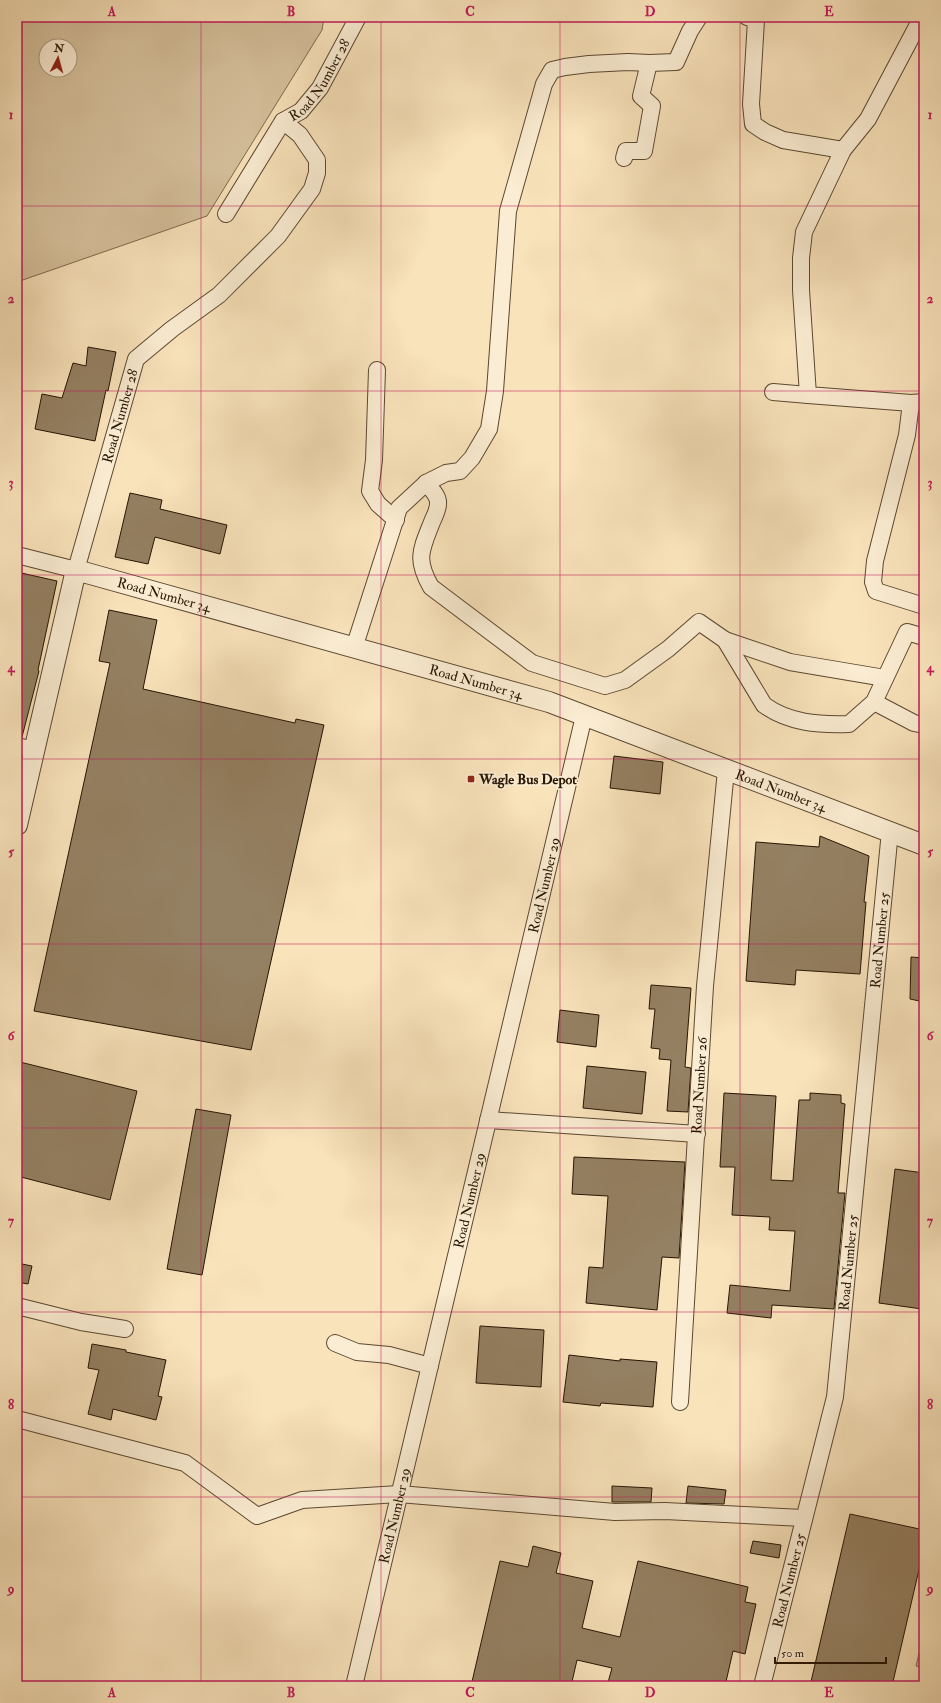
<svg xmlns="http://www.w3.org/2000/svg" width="941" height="1703" font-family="'IM FELL Double Pica',serif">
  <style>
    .green { fill: #d5c09c; stroke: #7e6a4f; fill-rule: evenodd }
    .building { fill: #948062; stroke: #261402 }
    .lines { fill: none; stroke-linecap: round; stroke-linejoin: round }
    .minor-casing { stroke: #5b4830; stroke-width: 18 }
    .tertiary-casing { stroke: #5b4830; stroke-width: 22 }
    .minor { stroke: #fbedd3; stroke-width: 16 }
    .tertiary { stroke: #fbedd3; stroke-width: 20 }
    .grid { fill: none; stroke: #c2185b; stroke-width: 1; stroke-opacity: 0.55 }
    .poi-dot { fill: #8f2418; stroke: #fbedd3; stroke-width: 1.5 }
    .labels { text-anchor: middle; stroke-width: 3.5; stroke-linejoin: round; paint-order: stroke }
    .street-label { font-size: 14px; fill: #261402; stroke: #fbedd3 }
    .poi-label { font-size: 14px; font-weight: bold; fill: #261402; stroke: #fbedd3; text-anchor: start }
    .neatline { fill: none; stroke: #c2185b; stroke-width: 1.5 }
    .grid-label { font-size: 13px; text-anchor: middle; font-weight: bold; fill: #c2185b }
  </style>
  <rect width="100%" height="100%" fill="#f9e3bb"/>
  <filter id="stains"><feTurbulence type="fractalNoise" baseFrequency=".005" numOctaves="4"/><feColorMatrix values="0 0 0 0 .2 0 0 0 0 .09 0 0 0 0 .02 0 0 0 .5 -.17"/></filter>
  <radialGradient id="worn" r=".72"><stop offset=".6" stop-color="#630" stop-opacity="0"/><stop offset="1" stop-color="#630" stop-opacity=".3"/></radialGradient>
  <!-- green -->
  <g class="green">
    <path d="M17,17h307l-2,13 -115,186 -190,66zM46,46h24v24h-24z"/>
    <polygon points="924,1633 924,1668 916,1666"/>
  </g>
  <!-- building -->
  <g class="building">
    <polygon points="88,347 116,352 108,391 106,390 95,441 35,429 42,394 62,398 73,363 86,366"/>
    <polygon points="130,493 162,500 160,509 227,525 220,554 155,537 148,564 115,557"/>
    <polygon points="17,572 57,581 38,670 39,671 22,737 17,737"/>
    <polygon points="109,610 157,620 143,689 295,723 296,719 324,725 251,1050 34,1011 110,663 99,661"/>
    <polygon points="614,756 663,762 660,794 610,788"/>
    <polygon points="820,836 869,856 864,902 866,902 860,974 796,970 795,985 746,981 756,842 819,847"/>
    <polygon points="911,957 924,958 924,1002 910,999"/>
    <polygon points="651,985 691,988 685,1067 691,1068 688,1112 667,1111 671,1060 659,1059 660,1049 651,1048 655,1009 649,1009"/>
    <polygon points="560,1010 599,1015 596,1047 557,1042"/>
    <polygon points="20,1062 137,1091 110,1200 17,1176 17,1075"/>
    <polygon points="587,1066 646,1072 642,1114 583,1108"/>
    <polygon points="724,1093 776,1096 771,1180 793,1181 799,1100 810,1100 810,1093 841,1095 841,1103 845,1104 838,1193 845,1193 834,1309 772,1305 771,1318 727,1313 730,1285 790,1291 795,1231 769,1230 770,1217 732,1215 735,1167 720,1167"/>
    <polygon points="196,1109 231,1115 202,1275 167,1269"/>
    <polygon points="574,1157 685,1162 679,1258 662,1257 657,1310 586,1303 589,1267 603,1268 608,1196 572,1194"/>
    <polygon points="895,1169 924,1173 924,1294 922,1309 879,1303"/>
    <polygon points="17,1263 32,1266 28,1284 17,1282"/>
    <polygon points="480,1326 544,1330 541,1387 476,1383"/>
    <polygon points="92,1344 126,1350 126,1352 166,1360 158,1396 162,1397 156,1420 113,1409 111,1420 88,1414 99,1370 88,1368"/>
    <polygon points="569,1355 620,1361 620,1359 657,1362 653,1407 601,1403 600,1406 563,1402"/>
    <polygon points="612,1486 652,1488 651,1502 612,1502"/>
    <polygon points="688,1486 726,1490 724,1504 686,1503"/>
    <polygon points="850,1514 924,1530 924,1548 892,1686 810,1686"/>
    <polygon points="753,1541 781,1545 779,1558 750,1553"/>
    <polygon points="533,1546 561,1553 556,1573 593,1581 582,1628 620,1637 638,1561 748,1587 745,1602 756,1604 745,1654 733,1651 725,1686 607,1686 612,1668 577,1660 571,1686 471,1686 500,1561 528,1567"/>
  </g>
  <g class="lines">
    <!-- minor casing -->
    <g class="minor-casing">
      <g id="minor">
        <polyline points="747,17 756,20 751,104 753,124 765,132 783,140 843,150"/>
        <polyline points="922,17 868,119 843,150 804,232 801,258 801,290 808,395 911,403 924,402"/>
        <polyline points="624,158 626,151 644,151 652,106 641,96 649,63"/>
        <polyline points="226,214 283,121"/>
        <polyline points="377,370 374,460 370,491 378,504 396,520"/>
        <polyline points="773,392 808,395"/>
        <polyline points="911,403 907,435 875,561 873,582 876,591 924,606"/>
        <path d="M426,483c5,6 13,13 12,21 0,6 -4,13 -6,18 -11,28 -17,37 -1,65l101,76 73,23 20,-6 43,-31 31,-27 26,18 39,65c25,18 54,20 85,19l25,-22 33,-70 17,5"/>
        <path id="s1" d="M17,555l59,15 60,-211 36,-30 47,-34 59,-59 34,-47 5,-16v-13l-17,-25 -17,-14 18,-10 19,-23 38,-71"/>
        <polyline points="725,640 790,662 885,678"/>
        <polyline points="354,648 399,508 426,483 446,473 460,471 472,458 489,429 495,391 508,211 544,84 552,70 565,67 589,64 628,62 649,63 676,62 690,31 699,17"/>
        <polyline points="874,702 914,723 924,725"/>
        <polyline points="17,746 34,750"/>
        <polyline points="488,1120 697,1134"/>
        <polyline points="17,1306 81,1322 125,1329"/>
        <polyline points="335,1343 357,1352 389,1355 430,1366"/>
        <path id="s2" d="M680,1402l25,-416 21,-216"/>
        <polyline points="17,1419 185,1463 257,1516 302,1500 399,1494 615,1512 665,1511 803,1518"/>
        <path id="s3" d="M354,1686l230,-970"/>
        <path id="s4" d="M762,1686l73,-289 55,-566"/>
      </g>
    </g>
    <!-- tertiary casing -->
    <g class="tertiary-casing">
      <g id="tertiary">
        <path id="s5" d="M17,825l59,-255 473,132 375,143"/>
      </g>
    </g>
    <!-- minor -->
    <use href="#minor" class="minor"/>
    <!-- tertiary -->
    <use href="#tertiary" class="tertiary"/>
  </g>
  <!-- grid -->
  <path class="grid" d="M201,17v1669M381,17v1669M560,17v1669M740,17v1669M17,206h907M17,391h907M17,575h907M17,759h907M17,944h907M17,1128h907M17,1312h907M17,1497h907"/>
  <!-- markers -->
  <rect class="poi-dot" x="467" y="775" width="8" height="8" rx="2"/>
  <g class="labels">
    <!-- street labels -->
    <g class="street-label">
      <text dy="5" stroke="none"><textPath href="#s1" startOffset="665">Road Number 28</textPath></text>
      <text dy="5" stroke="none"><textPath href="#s1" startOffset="221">Road Number 28</textPath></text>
      <text dy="5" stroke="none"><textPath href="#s5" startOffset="353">Road Number 34</textPath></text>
      <text dy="5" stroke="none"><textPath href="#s5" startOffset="677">Road Number 34</textPath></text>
      <text dy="5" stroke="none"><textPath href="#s5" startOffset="1001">Road Number 34</textPath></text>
      <text dy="5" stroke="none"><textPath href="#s3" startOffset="823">Road Number 29</textPath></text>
      <text dy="5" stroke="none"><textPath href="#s4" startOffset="757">Road Number 25</textPath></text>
      <text dy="5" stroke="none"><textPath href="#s2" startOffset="317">Road Number 26</textPath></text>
      <text dy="5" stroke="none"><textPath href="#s3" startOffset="499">Road Number 29</textPath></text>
      <text dy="5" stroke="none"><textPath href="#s4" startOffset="433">Road Number 25</textPath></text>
      <text dy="5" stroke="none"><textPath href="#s3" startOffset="175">Road Number 29</textPath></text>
      <text dy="5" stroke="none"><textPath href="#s4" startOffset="109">Road Number 25</textPath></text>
    </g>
    <!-- poi labels -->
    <g class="poi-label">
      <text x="479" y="784">Wagle Bus Depot</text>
    </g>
  </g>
  <!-- margin -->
  <rect width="941" height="1703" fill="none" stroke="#f9e3bb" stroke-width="44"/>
  <!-- north arrow -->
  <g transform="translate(58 58) rotate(6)"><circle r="19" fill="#fbedd3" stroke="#a6967f"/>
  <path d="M0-3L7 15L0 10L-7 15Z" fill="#8f2418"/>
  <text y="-6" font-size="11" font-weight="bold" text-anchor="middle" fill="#261402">N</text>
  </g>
  <!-- scale -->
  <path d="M775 1657v6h111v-6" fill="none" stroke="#261402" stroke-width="2"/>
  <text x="781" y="1657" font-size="12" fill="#261402" stroke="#fbedd3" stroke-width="3" paint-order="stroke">50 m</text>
  <rect x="22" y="22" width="897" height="1659" class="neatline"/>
  <g class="grid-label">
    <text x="112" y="16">A</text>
    <text x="291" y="16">B</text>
    <text x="470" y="16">C</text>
    <text x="650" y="16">D</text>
    <text x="829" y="16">E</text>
    <text x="11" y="119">1</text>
    <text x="930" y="119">1</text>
    <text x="11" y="303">2</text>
    <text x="930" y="303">2</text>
    <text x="11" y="487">3</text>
    <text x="930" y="487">3</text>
    <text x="11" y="672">4</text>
    <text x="930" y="672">4</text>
    <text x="11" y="856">5</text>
    <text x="930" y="856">5</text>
    <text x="11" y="1040">6</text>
    <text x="930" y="1040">6</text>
    <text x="11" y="1225">7</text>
    <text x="930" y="1225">7</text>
    <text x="11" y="1409">8</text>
    <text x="930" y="1409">8</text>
    <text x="11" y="1593">9</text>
    <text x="930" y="1593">9</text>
    <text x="112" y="1697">A</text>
    <text x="291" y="1697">B</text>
    <text x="470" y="1697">C</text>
    <text x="650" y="1697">D</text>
    <text x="829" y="1697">E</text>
  </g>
  <rect width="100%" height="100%" filter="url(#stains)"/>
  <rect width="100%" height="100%" fill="url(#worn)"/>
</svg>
